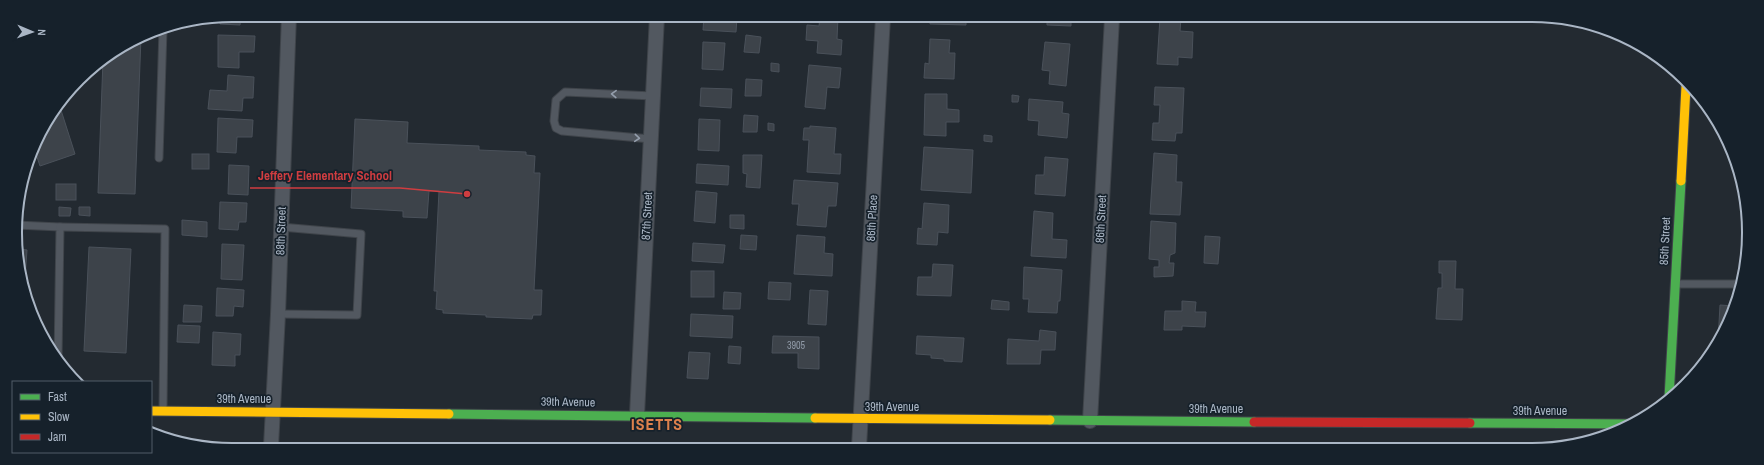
<svg xmlns="http://www.w3.org/2000/svg" width="1764" height="465" font-family="'Archivo Narrow',sans-serif">
  <style>
    .building { fill: #3d434a; stroke: #4a515a }
    .lines { fill: none; stroke-linecap: round; stroke-linejoin: round }
    .lane-casing { stroke: #3f444a; stroke-width: 9 }
    .street-casing { stroke: #3f444a; stroke-width: 16 }
    .fast-casing { stroke: #3f444a; stroke-width: 11 }
    .slow-casing { stroke: #3f444a; stroke-width: 11 }
    .jam-casing { stroke: #3f444a; stroke-width: 11 }
    .lane { stroke: #525860; stroke-width: 7 }
    .street { stroke: #525860; stroke-width: 14 }
    .fast { stroke: #4caf50; stroke-width: 9 }
    .slow { stroke: #ffc107; stroke-width: 9 }
    .jam { stroke: #c62828; stroke-width: 9 }
    .oneway { stroke: #949eac }
    .labels { text-anchor: middle; stroke-width: 3.5; stroke-linejoin: round; paint-order: stroke }
    .number-label { font-size: 10px; fill: #8f99a6 }
    .street-label { font-size: 12px; fill: #aab6c5; stroke: #16212b }
    .district-label { font-size: 16px; font-weight: bold; letter-spacing: 1px; fill: #dd814d; stroke: #16212b }
    .rim { fill: none; stroke: #aab6c5; stroke-width: 2 }
    .leader { fill: none; stroke: #cf3d40; stroke-width: 1.5 }
    .callout-dot { fill: #cf3d40; stroke: #16212b; stroke-width: 1.5 }
    .callout-label { font-size: 13px; text-anchor: middle; font-weight: bold; fill: #cf3d40; stroke: #16212b; stroke-width: 3.5; stroke-linejoin: round; paint-order: stroke }
  </style>
  <rect width="100%" height="100%" fill="#232a31"/>
  <!-- building -->
  <g class="building">
    <polygon points="232,15 241,15 240,25 220,24 220,17"/>
    <polygon points="704,16 737,17 736,32 703,30"/>
    <polygon points="820,17 838,17 837,39 842,40 841,55 817,53 818,41 806,40 807,25 819,26"/>
    <polygon points="930,17 966,17 966,25 930,24"/>
    <polygon points="1047,18 1071,18 1071,26 1047,25"/>
    <polygon points="1160,18 1181,18 1180,31 1193,32 1192,58 1178,57 1178,65 1157,64"/>
    <polygon points="218,35 255,36 254,52 239,52 239,68 218,67"/>
    <polygon points="746,35 761,37 759,53 744,52"/>
    <polygon points="141,37 135,194 98,193 103,60"/>
    <polygon points="930,39 950,40 949,53 955,53 954,79 924,78 925,63 929,64"/>
    <polygon points="703,42 725,43 723,70 702,69"/>
    <polygon points="1045,42 1070,44 1066,86 1049,84 1050,71 1042,70"/>
    <polygon points="771,63 779,64 779,72 771,71"/>
    <polygon points="809,65 841,68 839,88 827,87 825,109 805,107"/>
    <polygon points="228,75 254,77 253,98 243,98 242,111 208,109 210,90 227,91"/>
    <polygon points="746,79 762,80 761,96 745,96"/>
    <polygon points="1155,87 1184,88 1182,133 1176,133 1175,141 1152,140 1153,123 1159,123 1160,105 1154,105"/>
    <polygon points="701,88 732,89 731,108 700,106"/>
    <polygon points="925,94 947,94 947,109 959,110 959,122 946,122 946,136 924,135"/>
    <polygon points="1012,95 1019,96 1018,102 1012,102"/>
    <polygon points="1029,99 1063,102 1062,113 1069,114 1067,138 1038,135 1039,121 1028,120"/>
    <polygon points="60,107 75,154 40,166 34,148 37,137"/>
    <polygon points="744,115 758,116 757,132 743,132"/>
    <polygon points="218,118 253,120 252,137 237,137 236,153 217,152"/>
    <polygon points="355,119 408,122 407,143 479,146 479,150 526,152 526,155 535,156 534,173 540,173 534,290 542,290 541,315 533,315 532,319 486,317 486,315 443,313 443,310 436,309 437,291 434,291 439,191 429,191 427,218 403,217 403,211 351,208"/>
    <polygon points="699,119 720,120 719,151 698,150"/>
    <polygon points="768,123 774,124 774,131 768,130"/>
    <polygon points="810,126 836,128 834,154 841,154 840,174 807,172 809,140 803,140 804,128 810,128"/>
    <polygon points="984,135 992,136 992,142 984,141"/>
    <polygon points="924,147 973,150 971,193 921,190"/>
    <polygon points="1154,153 1177,155 1176,182 1182,182 1180,215 1150,214"/>
    <rect x="192" y="154" width="17" height="15"/>
    <polygon points="743,155 762,155 760,188 746,187 747,174 743,173"/>
    <polygon points="1045,157 1068,159 1065,196 1035,194 1036,175 1044,175"/>
    <polygon points="697,164 729,166 728,185 696,183"/>
    <polygon points="229,165 249,166 248,195 228,194"/>
    <polygon points="794,180 838,183 836,206 828,206 826,227 797,225 799,204 792,204"/>
    <rect x="56" y="184" width="20" height="16"/>
    <polygon points="696,191 717,193 715,223 694,221"/>
    <polygon points="220,202 247,203 246,222 239,222 238,230 219,229"/>
    <polygon points="924,203 949,205 948,233 938,232 937,245 917,244 918,228 922,229"/>
    <polygon points="59,207 71,208 70,216 59,216"/>
    <polygon points="79,207 90,207 90,216 79,215"/>
    <polygon points="1034,211 1053,213 1052,239 1067,240 1066,258 1031,256"/>
    <polygon points="730,215 744,215 744,229 730,228"/>
    <polygon points="182,220 207,222 207,237 182,235"/>
    <polygon points="1151,221 1176,223 1175,253 1170,255 1169,263 1174,263 1173,276 1154,277 1154,267 1159,267 1159,260 1149,259"/>
    <polygon points="741,235 757,236 756,250 740,249"/>
    <polygon points="797,235 825,237 824,253 833,254 832,276 794,274"/>
    <polygon points="1205,236 1220,237 1218,264 1204,263"/>
    <polygon points="693,243 725,245 723,263 692,261"/>
    <polygon points="222,244 244,245 242,280 221,279"/>
    <polygon points="89,247 131,249 126,353 84,351"/>
    <polygon points="19,249 27,250 24,293 22,289"/>
    <polygon points="1439,261 1456,261 1455,289 1463,289 1462,320 1436,319 1438,288 1442,288 1442,273 1439,273"/>
    <polygon points="933,264 953,265 951,296 917,295 918,277 932,277"/>
    <polygon points="1024,267 1062,270 1060,301 1058,301 1057,313 1028,312 1029,299 1023,299"/>
    <rect x="691" y="271" width="23" height="26"/>
    <polygon points="769,282 791,283 790,300 768,299"/>
    <polygon points="217,288 244,290 243,307 234,306 233,316 216,316"/>
    <polygon points="810,290 828,291 826,325 808,324"/>
    <polygon points="724,292 741,293 740,309 723,309"/>
    <polygon points="992,300 1009,302 1009,310 991,309"/>
    <polygon points="1182,301 1196,302 1195,312 1206,312 1205,327 1182,326 1182,330 1164,330 1165,311 1182,311"/>
    <polygon points="184,305 202,306 201,322 183,322"/>
    <polygon points="1720,305 1734,306 1726,329 1718,341"/>
    <polygon points="691,314 733,316 732,338 690,336"/>
    <polygon points="178,325 200,326 199,343 177,342"/>
    <polygon points="1040,330 1056,332 1055,350 1041,350 1040,364 1007,364 1008,339 1039,341"/>
    <polygon points="213,332 241,334 240,355 235,355 235,366 212,365"/>
    <polygon points="773,336 819,337 819,369 798,368 798,353 772,353"/>
    <polygon points="917,336 964,338 962,362 944,361 944,359 931,358 931,355 916,354"/>
    <polygon points="729,346 741,347 740,364 728,363"/>
    <polygon points="689,352 710,353 708,379 687,378"/>
  </g>
  <g class="lines">
    <!-- lane casing -->
    <g class="lane-casing">
      <g id="lane">
        <polyline points="651,139 562,131 556,128 554,121 556,100 565,92 653,96"/>
        <polyline points="159,158 163,29"/>
        <polyline points="16,225 60,227 58,360"/>
        <polyline points="60,227 165,229 163,409"/>
        <polyline points="1677,284 1742,284"/>
        <polyline points="278,314 357,315 361,234 281,227"/>
      </g>
    </g>
    <!-- street casing -->
    <g class="street-casing">
      <g id="street">
        <polyline points="637,415 657,16"/>
        <polyline points="1090,421 1112,18"/>
        <polyline points="271,446 278,314 289,15"/>
        <polyline points="859,447 883,17"/>
      </g>
    </g>
    <!-- fast casing -->
    <g class="fast-casing">
      <g id="fast">
        <polyline points="1669,398 1681,181"/>
        <polyline points="449,414 815,418"/>
        <polyline points="1050,420 1254,422"/>
        <polyline points="1470,423 1633,424"/>
      </g>
    </g>
    <!-- slow casing -->
    <g class="slow-casing">
      <g id="slow">
        <polyline points="1681,181 1686,86"/>
        <polyline points="151,411 449,414"/>
        <polyline points="815,418 1050,420"/>
      </g>
    </g>
    <!-- jam casing -->
    <g class="jam-casing">
      <polyline id="jam" points="1254,422 1470,423"/>
    </g>
    <!-- lane -->
    <use href="#lane" class="lane"/>
    <!-- street -->
    <use href="#street" class="street"/>
    <!-- fast -->
    <use href="#fast" class="fast"/>
    <!-- slow -->
    <use href="#slow" class="slow"/>
    <!-- jam -->
    <use href="#jam" class="jam"/>
  </g>
  <!-- one-way arrows -->
  <defs><path id="oneway-chevron" d="M-2-3.5L2.5 0L-2 3.5" fill="none" stroke-width="1.6" stroke-linecap="round" stroke-linejoin="round"/></defs>
  <g class="oneway">
    <use href="#oneway-chevron" transform="translate(614 94) rotate(-178)"/>
    <use href="#oneway-chevron" transform="translate(637 138) rotate(5)"/>
  </g>
  <g class="labels">
    <!-- number labels -->
    <g class="number-label">
      <text x="796" y="349">3905</text>
    </g>
    <!-- street labels -->
    <g class="street-label">
      <text transform="translate(647 216) rotate(-87)" y="4">87th Street</text>
      <text transform="translate(872 218) rotate(-87)" y="4">86th Place</text>
      <text transform="translate(1101 219) rotate(-87)" y="4">86th Street</text>
      <text transform="translate(281 231) rotate(-88)" y="4">88th Street</text>
      <text transform="translate(1665 241) rotate(-87)" y="4">85th Street</text>
      <text x="244" y="403">39th Avenue</text>
      <text transform="translate(568 402) rotate(1)" y="4">39th Avenue</text>
      <text x="892" y="411">39th Avenue</text>
      <text x="1216" y="413">39th Avenue</text>
      <text x="1540" y="415">39th Avenue</text>
    </g>
    <!-- district labels -->
    <g class="district-label">
      <text x="657" y="430">ISETTS</text>
    </g>
  </g>
  <!-- crop -->
  <path d="M0 0H1764V465H0ZM232 22H1532A210 210 0 0 1 1742 232V233A210 210 0 0 1 1532 443H232A210 210 0 0 1 22 233V232A210 210 0 0 1 232 22Z" fill="#16212b" fill-rule="evenodd"/>
  <path class="rim" d="M232 22H1532A210 210 0 0 1 1742 232V233A210 210 0 0 1 1532 443H232A210 210 0 0 1 22 233V232A210 210 0 0 1 232 22Z"/>
  <!-- callouts -->
  <path class="leader" d="M467 194L400 188H250"/>
  <circle class="callout-dot" cx="467" cy="194" r="4"/>
  <g class="callout-label">
    <text x="325" y="180">Jeffery Elementary School</text>
  </g>
  <!-- legend -->
  <rect x="12" y="381" width="140" height="72" fill="#16212b" stroke="#515d69"/>
  <rect x="20" y="394" width="20" height="6" fill="#4caf50" stroke="#515d69"/>
  <text x="48" y="401" font-size="12" fill="#aab6c5">Fast</text>
  <rect x="20" y="414" width="20" height="6" fill="#ffc107" stroke="#515d69"/>
  <text x="48" y="421" font-size="12" fill="#aab6c5">Slow</text>
  <rect x="20" y="434" width="20" height="6" fill="#c62828" stroke="#515d69"/>
  <text x="48" y="441" font-size="12" fill="#aab6c5">Jam</text>
  <!-- north arrow -->
  <g transform="translate(32 32) rotate(92)" stroke="#16212b" stroke-width="3" paint-order="stroke">
  <path d="M0-3L7 15L0 10L-7 15Z" fill="#aab6c5"/>
  <text y="-6" font-size="11" font-weight="bold" text-anchor="middle" fill="#aab6c5">N</text>
  </g>
</svg>
